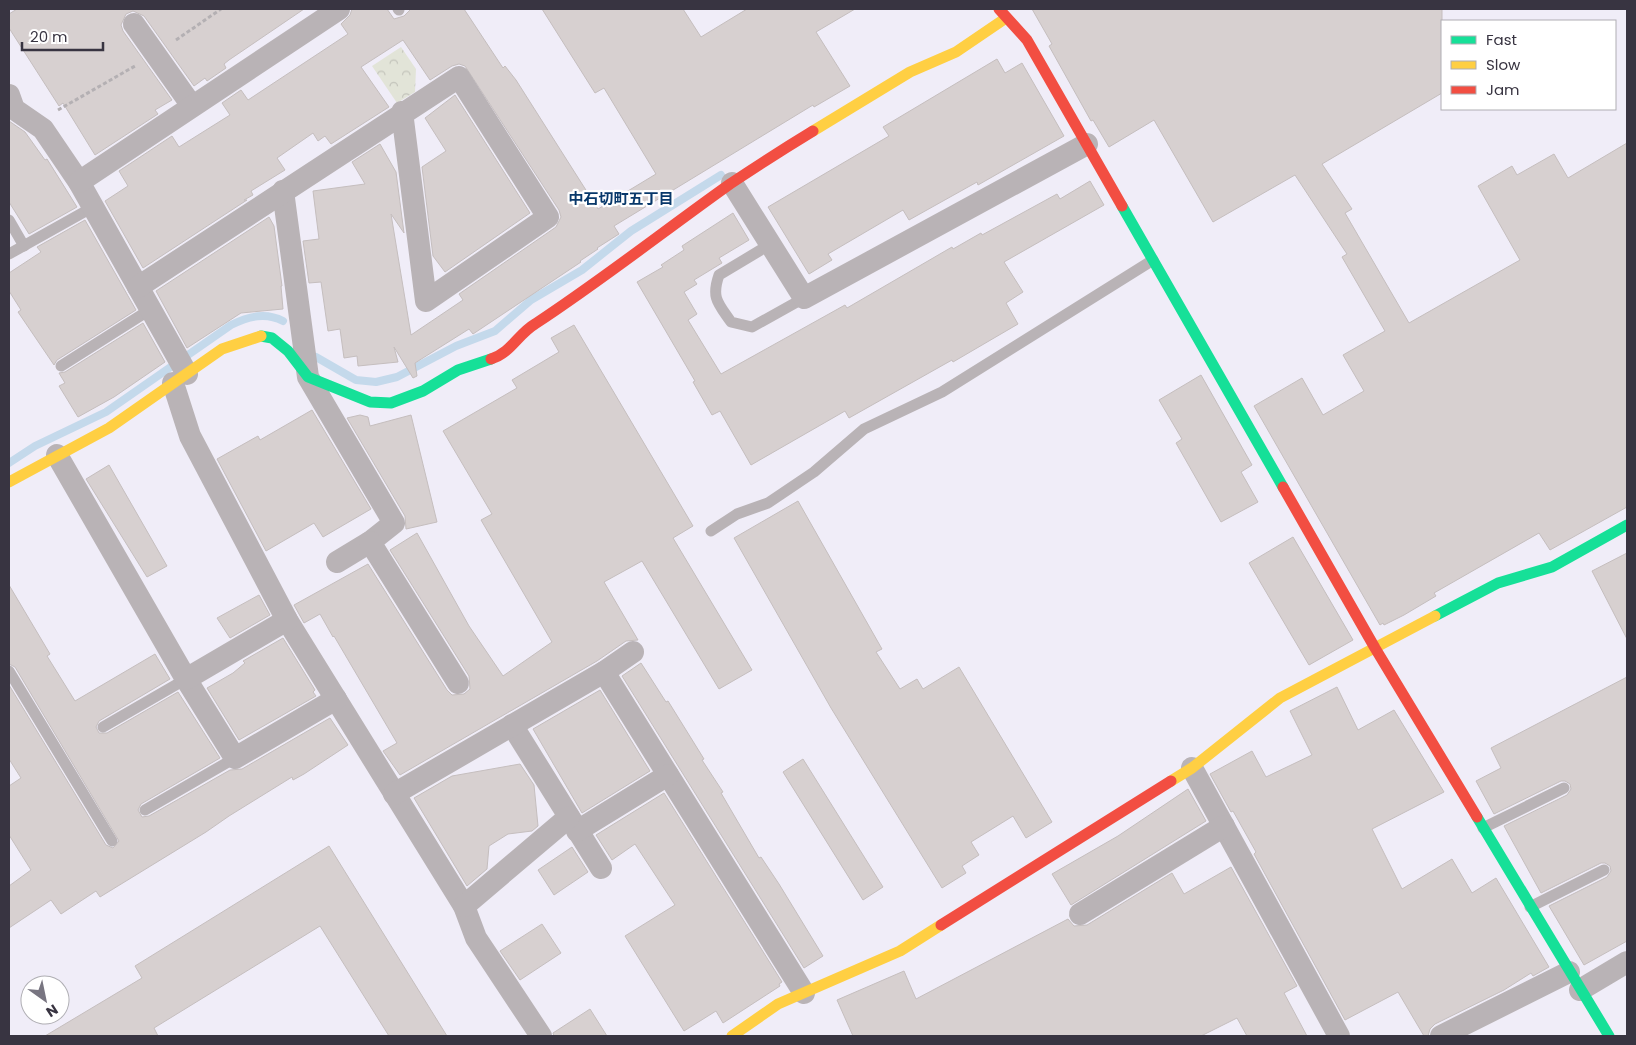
<svg xmlns="http://www.w3.org/2000/svg" width="1636" height="1045" font-family="Poppins,'Noto Sans JP',sans-serif">
  <style>
    .forest { fill: url(#forest-crowns) }
    .lines { fill: none; stroke-linecap: round; stroke-linejoin: round }
    .stream { stroke: #c4d9eb; stroke-width: 8 }
    .building { fill: #d7d0d0; stroke: #c5bebe }
    .path { stroke: #b4b0b3; stroke-width: 3; stroke-dasharray: 4 2.5; stroke-linecap: butt }
    .lane { stroke: #b9b3b6; stroke-width: 11 }
    .street { stroke: #b9b3b6; stroke-width: 22 }
    .fast { stroke: #16e098; stroke-width: 11 }
    .slow { stroke: #ffcf43; stroke-width: 11 }
    .jam { stroke: #f24e42; stroke-width: 11 }
    .labels { text-anchor: middle; stroke-width: 4.5; stroke-linejoin: round; paint-order: stroke }
    .neighbourhood-label { font-size: 15px; font-weight: bold; fill: #08386a; stroke: #fff }
  </style>
  <defs>
    <pattern id="forest-crowns" width="20" height="18" patternUnits="userSpaceOnUse" patternTransform="scale(1.25)"><rect width="20" height="18" fill="#e2e4d8"/><path d="M2 6a3 3 0 1 1 6 0M12 15a3 3 0 1 1 6 0" fill="none" stroke="#c3c4bb"/></pattern>
  </defs>
  <rect width="100%" height="100%" fill="#f0edf8"/>
  <!-- forest -->
  <polygon class="forest" points="401,47 416,69 415,92 397,103 372,66"/>
  <g class="lines">
    <!-- stream -->
    <g class="stream">
      <polyline points="316,357 356,380 376,382 397,377 456,346 495,331 531,300 582,270 631,231 721,175"/>
      <path d="M9,463l26,-17 71,-34 125,-87c18,-9 35,-13 52,-4"/>
    </g>
  </g>
  <!-- building -->
  <g class="building">
    <polygon points="17,9 304,9 229,60 224,64 226,68 207,81 205,78 194,86 144,16 133,11 126,14 121,25 123,31 172,100 155,110 158,114 95,155 63,103 59,106 9,28 9,14"/>
    <polygon points="352,9 387,9 394,19 404,16 411,9 464,9 503,68 505,66 516,80 598,209 656,174 604,88 595,93 542,9 683,9 701,37 747,9 855,9 816,32 850,86 814,107 813,105 614,226 619,234 597,248 598,249 580,261 581,262 473,334 469,329 415,363 417,376 413,378 394,347 398,362 358,366 357,356 344,358 340,329 328,331 321,282 309,283 303,241 319,239 313,191 365,184 352,162 380,144 396,172 404,233 391,214 411,335 463,300 459,294 556,227 561,217 559,210 465,66 459,64 452,66 430,80 403,40 361,67 389,107 331,144 325,136 318,141 313,133 277,158 285,170 251,191 253,195 244,200 247,200 143,268 105,201 128,186 119,171 172,136 179,147 230,115 222,103 241,90 248,100 348,34 341,24 350,15"/>
    <polygon points="1032,9 1442,9 1442,93 1322,164 1352,209 1345,213 1409,323 1520,260 1478,186 1512,166 1517,175 1554,154 1568,178 1627,143 1627,507 1550,550 1539,533 1434,593 1436,596 1404,615 1384,625 1383,623 1380,625 1254,406 1302,378 1323,415 1364,391 1343,355 1385,331 1342,257 1347,254 1295,175 1213,222 1154,120 1109,147 1093,120 1091,121 1049,46 1052,44"/>
    <polygon points="997,59 1005,73 1022,63 1064,136 978,185 977,182 909,220 903,210 828,254 832,260 809,274 768,207 889,136 883,127"/>
    <polygon points="455,95 530,213 445,272 433,256 422,167 446,151 425,118"/>
    <polygon points="9,121 25,132 45,160 47,159 77,207 29,234 9,202"/>
    <polygon points="1090,181 1104,205 1004,262 1023,292 1006,303 1018,324 953,362 952,360 849,418 845,411 751,465 720,411 712,415 693,382 695,381 637,282 663,267 661,265 684,250 682,246 733,213 749,240 719,258 722,263 694,280 697,284 684,292 697,314 688,320 721,374 845,305 847,308 952,247 953,249 981,233 982,235 1057,194 1060,199"/>
    <polygon points="269,217 274,226 282,286 281,286 283,309 241,313 187,348 156,291"/>
    <polygon points="85,220 136,310 57,360 54,365 18,312 21,310 9,291 9,273 41,252 37,247"/>
    <polygon points="143,323 165,362 114,397 78,417 59,386 65,383 59,373 65,372"/>
    <polygon points="574,325 693,526 673,538 752,670 719,689 642,561 604,582 638,640 626,641 597,661 400,775 383,751 397,743 334,636 333,637 320,614 304,623 294,605 368,564 447,690 452,695 464,694 470,689 469,676 390,550 417,533 469,626 503,676 552,642 481,520 492,514 443,431 517,388 512,380 559,352 551,338"/>
    <polygon points="1201,375 1252,465 1241,472 1258,502 1221,522 1176,443 1182,439 1159,400"/>
    <polygon points="312,410 371,509 323,537 314,523 266,551 217,459 258,436 260,440"/>
    <polygon points="360,415 368,417 370,426 411,415 437,522 406,529 405,516 347,418"/>
    <polygon points="109,465 167,566 147,577 86,479"/>
    <polygon points="798,501 882,649 876,652 900,689 917,679 923,689 959,667 1052,822 1026,838 1013,816 971,842 979,855 962,866 966,873 942,888 831,708 734,538"/>
    <polygon points="1293,537 1353,640 1309,665 1249,563"/>
    <polygon points="1627,553 1627,639 1592,571"/>
    <polygon points="9,585 50,654 47,656 75,701 155,654 170,679 99,721 96,727 99,733 107,733 178,692 220,758 141,804 138,810 142,817 149,816 230,770 242,769 330,718 348,745 304,774 293,780 292,777 229,816 206,832 100,897 96,891 61,914 51,900 9,928 9,886 31,870 9,835 9,786 21,778 9,759 9,685 106,845 113,848 119,841 15,667 9,664"/>
    <polygon points="259,595 270,615 230,638 217,618"/>
    <polygon points="283,638 315,690 313,692 316,696 239,740 207,688 233,673 245,663 243,661"/>
    <polygon points="641,663 666,702 668,701 704,759 702,760 723,792 721,793 759,858 761,857 779,884 823,956 804,968 622,676"/>
    <polygon points="1627,677 1627,941 1584,965 1549,906 1607,877 1611,871 1610,866 1605,863 1601,863 1541,893 1504,826 1567,795 1571,789 1570,784 1565,781 1561,781 1494,814 1476,781 1501,768 1491,748"/>
    <polygon points="1337,687 1358,730 1394,710 1444,792 1372,829 1402,889 1452,859 1472,893 1496,878 1549,967 1533,976 1531,973 1504,990 1435,1024 1430,1029 1428,1036 1424,1036 1398,992 1345,1020 1254,854 1256,852 1233,811 1231,812 1210,774 1252,751 1266,777 1312,755 1290,711"/>
    <polygon points="600,690 650,771 582,813 533,729"/>
    <polygon points="803,759 883,887 863,900 783,772"/>
    <polygon points="520,764 534,785 538,826 532,831 508,834 489,846 487,869 467,886 414,798 452,776"/>
    <polygon points="1188,789 1206,821 1071,905 1052,874 1118,836"/>
    <polygon points="664,793 782,982 779,984 780,986 723,1023 716,1011 684,1031 625,936 675,905 635,844 612,860 596,835"/>
    <polygon points="329,846 447,1036 389,1036 320,926 154,1028 158,1036 45,1036 142,978 135,966"/>
    <polygon points="572,847 588,872 554,895 538,870"/>
    <polygon points="1231,867 1297,986 1284,993 1307,1036 1247,1036 1237,1018 1201,1036 853,1036 837,1000 904,971 916,999 1068,919 1074,926 1087,925 1172,873 1184,894"/>
    <polygon points="542,924 561,953 520,980 500,951"/>
    <polygon points="590,1009 607,1036 554,1036 553,1033"/>
  </g>
  <g class="lines">
    <!-- path -->
    <g class="path">
      <polyline points="176,40 221,9"/>
      <polyline points="58,110 135,66"/>
    </g>
    <!-- lane -->
    <g class="lane">
      <polyline points="398,9 399,10"/>
      <polyline points="9,220 24,246"/>
      <path d="M769,245l-50,30c-8,23 -1,28 12,47l21,5 52,-29"/>
      <polyline points="9,254 93,207"/>
      <polyline points="61,366 151,309"/>
      <polyline points="711,531 737,514 768,503 814,472 864,429 942,392 1153,260"/>
      <polyline points="9,671 112,841"/>
      <polyline points="103,727 186,679"/>
      <polyline points="145,810 235,758"/>
      <polyline points="1483,828 1564,788"/>
      <polyline points="1530,907 1604,870"/>
    </g>
    <!-- street -->
    <g class="street">
      <polyline points="134,24 192,106"/>
      <polyline points="9,95 14,109 43,129 79,182 187,374"/>
      <polyline points="79,182 339,9"/>
      <polyline points="732,183 804,298 1087,144"/>
      <polyline points="283,191 308,377 394,523 370,542 337,562"/>
      <polyline points="138,287 459,77 548,217 426,301 402,112"/>
      <polyline points="173,383 190,436 287,620 464,906 476,938 541,1036"/>
      <polyline points="57,455 186,679 235,758 336,699"/>
      <polyline points="370,542 458,683"/>
      <polyline points="604,672 804,993"/>
      <polyline points="186,679 287,620"/>
      <polyline points="512,725 601,868"/>
      <polyline points="1192,768 1339,1036"/>
      <polyline points="394,794 604,672 633,652"/>
      <polyline points="577,831 668,775"/>
      <polyline points="464,906 569,817"/>
      <polyline points="1080,914 1224,826"/>
      <polyline points="1580,990 1627,962"/>
      <polyline points="1441,1036 1569,972"/>
    </g>
    <!-- fast -->
    <g class="fast">
      <polyline points="1122,206 1283,487"/>
      <polyline points="261,336 272,338 288,351 308,377 370,402 391,403 423,391 458,370 491,359"/>
      <polyline points="1435,616 1498,583 1552,567 1627,525"/>
      <polyline points="1477,817 1609,1036"/>
    </g>
    <!-- slow -->
    <g class="slow">
      <polyline points="813,131 910,72 956,52 1006,18"/>
      <polyline points="9,482 109,428 222,349 261,336"/>
      <polyline points="1171,781 1192,768 1280,698 1435,616"/>
      <polyline points="732,1036 778,1004 900,951 941,925"/>
    </g>
    <!-- jam -->
    <g class="jam">
      <polyline points="999,9 1027,40 1122,206"/>
      <path d="M491,359c20,-6 27,-25 44,-35 67,-44 129,-93 195,-140 27,-18 55,-36 83,-53"/>
      <polyline points="1283,487 1375,648 1477,817"/>
      <polyline points="941,925 1171,781"/>
    </g>
  </g>
  <g class="labels">
    <!-- neighbourhood labels -->
    <g class="neighbourhood-label">
      <text x="621" y="204">中石切町五丁目</text>
    </g>
  </g>
  <!-- border -->
  <rect width="1636" height="1045" fill="none" stroke="#383441" stroke-width="20"/>
  <!-- legend -->
  <rect x="1441" y="20" width="175" height="90" fill="#ffffff" stroke="#afaeb3"/>
  <rect x="1451" y="36" width="25" height="8" fill="#16e098" stroke="#afaeb3"/>
  <text x="1486" y="45" font-size="15" fill="#383441">Fast</text>
  <rect x="1451" y="61" width="25" height="8" fill="#ffcf43" stroke="#afaeb3"/>
  <text x="1486" y="70" font-size="15" fill="#383441">Slow</text>
  <rect x="1451" y="86" width="25" height="8" fill="#f24e42" stroke="#afaeb3"/>
  <text x="1486" y="95" font-size="15" fill="#383441">Jam</text>
  <!-- north arrow -->
  <g transform="translate(45 1000) rotate(147)"><circle r="24" fill="#ffffff" stroke="#afaeb3"/>
  <path d="M0-4L9 19L0 12L-9 19Z" fill="#787581"/>
  <text y="-8" font-size="14" font-weight="bold" text-anchor="middle" fill="#383441">N</text>
  </g>
  <!-- scale -->
  <path d="M22 42v8h81v-8" fill="none" stroke="#383441" stroke-width="2.5"/>
  <text x="30" y="42" font-size="15" fill="#383441" stroke="#ffffff" stroke-width="4" paint-order="stroke">20 m</text>
</svg>
